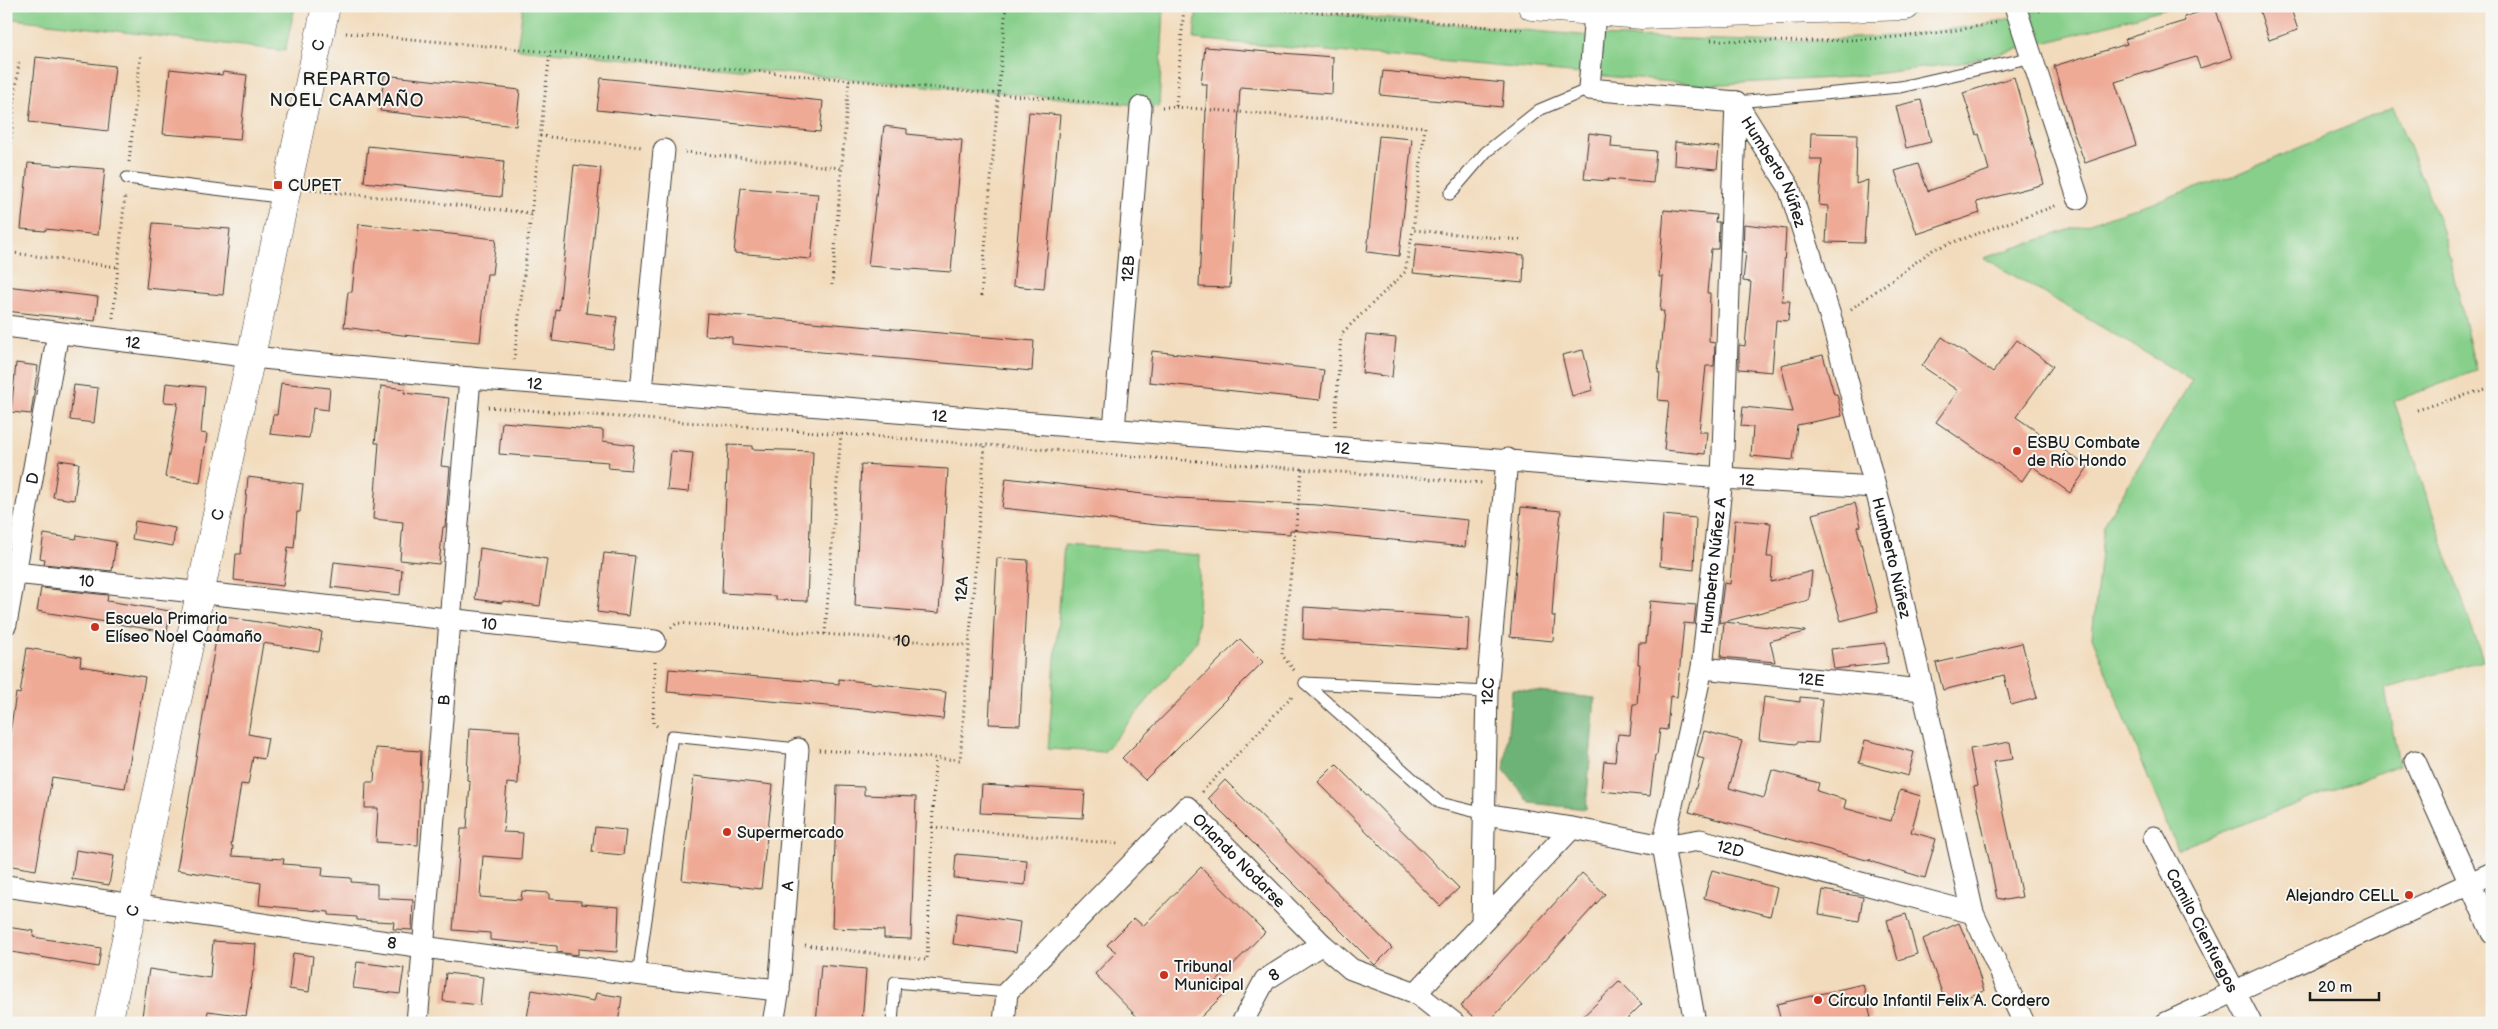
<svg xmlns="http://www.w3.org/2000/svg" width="2498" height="1029" font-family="'Balsamiq Sans',sans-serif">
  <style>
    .green { fill: #87cf8a; stroke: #527653 }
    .forest { fill: #6db276; stroke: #446749 }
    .building { fill: #efaa96 }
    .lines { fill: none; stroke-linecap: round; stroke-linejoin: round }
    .service-casing { stroke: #3c3934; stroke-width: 13 }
    .minor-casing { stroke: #3c3934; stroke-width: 23 }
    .tertiary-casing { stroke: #3c3934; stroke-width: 29 }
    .secondary-casing { stroke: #3c3934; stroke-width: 29 }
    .path { stroke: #3c3934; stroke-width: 3; stroke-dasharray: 1 4; stroke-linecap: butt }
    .service { stroke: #fff; stroke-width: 11 }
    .minor { stroke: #fff; stroke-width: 21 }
    .tertiary { stroke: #fff; stroke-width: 28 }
    .secondary { stroke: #fff; stroke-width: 28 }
    .poi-dot { fill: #c8321e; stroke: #f6f6f2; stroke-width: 2 }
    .labels { text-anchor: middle; stroke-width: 4; stroke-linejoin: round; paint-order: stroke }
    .street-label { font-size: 16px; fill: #1c1c1c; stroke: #f6f6f2 }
    .poi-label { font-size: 16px; fill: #1c1c1c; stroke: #f6f6f2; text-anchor: start }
    .neighbourhood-label { font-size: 18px; letter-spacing: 1px; fill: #1c1c1c; stroke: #f6f6f2 }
  </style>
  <rect width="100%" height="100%" fill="#f6f6f2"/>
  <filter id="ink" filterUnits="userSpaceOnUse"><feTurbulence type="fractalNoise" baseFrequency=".02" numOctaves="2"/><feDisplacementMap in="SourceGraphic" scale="10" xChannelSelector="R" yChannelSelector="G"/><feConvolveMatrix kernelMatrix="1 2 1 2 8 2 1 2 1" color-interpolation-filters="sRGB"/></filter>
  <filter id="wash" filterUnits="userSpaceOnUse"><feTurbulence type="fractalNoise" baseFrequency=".0096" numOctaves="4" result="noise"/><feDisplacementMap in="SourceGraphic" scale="20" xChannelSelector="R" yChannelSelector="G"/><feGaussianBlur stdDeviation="1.12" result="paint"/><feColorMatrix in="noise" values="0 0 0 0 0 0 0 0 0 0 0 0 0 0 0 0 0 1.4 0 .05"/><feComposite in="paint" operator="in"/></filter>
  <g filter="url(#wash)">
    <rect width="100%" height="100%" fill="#f2dbbc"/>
    <!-- green -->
    <g class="green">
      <polygon points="6,6 295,6 285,51 6,18"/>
      <polygon points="523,6 1164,6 1159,107 517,49"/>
      <polygon points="1197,6 1236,6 1593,36 1786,42 1904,35 1988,24 2054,6 2173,6 2064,38 1960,63 1851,77 1704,85 1194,39"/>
      <polygon points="2393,107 2443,231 2476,371 2394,401 2483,660 2385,689 2399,765 2177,849 2092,637 2104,524 2192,380 1984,258 2238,174"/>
      <polygon points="1064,545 1200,555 1197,641 1104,752 1048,749"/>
    </g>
    <!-- forest -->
    <polygon class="forest" points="1512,689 1595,698 1586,809 1530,803 1504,770"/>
    <g id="blocks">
      <!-- building -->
      <g class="building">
        <polygon points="2258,6 2290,6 2298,30 2269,40"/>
        <polygon points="2215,7 2232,58 2200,68 2196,57 2115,82 2136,145 2085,163 2072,128 2054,66 2127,44 2125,39 2185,21 2184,17"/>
        <polygon points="1205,47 1333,57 1332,94 1240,87 1230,288 1199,287 1207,84 1201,84"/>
        <polygon points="36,57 115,66 108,131 29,122"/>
        <polygon points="170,69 222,75 223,72 247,75 240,140 163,134"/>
        <polygon points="1383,71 1504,83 1502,107 1380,95"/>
        <polygon points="384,75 520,90 516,126 380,111"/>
        <polygon points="2014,77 2044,184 1976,202 1980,213 1917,234 1895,171 1918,164 1928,191 1989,170 1979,134 1977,135 1963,93"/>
        <polygon points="601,78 823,101 820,132 597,110"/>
        <polygon points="1921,100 1931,142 1906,148 1896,106"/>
        <polygon points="1029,112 1060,115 1044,289 1013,286"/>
        <polygon points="884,126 907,129 907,134 962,140 951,272 868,266"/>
        <polygon points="1589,133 1612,136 1611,147 1656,151 1653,183 1608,179 1608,181 1584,179"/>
        <polygon points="1811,133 1857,134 1856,184 1868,180 1864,243 1826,242 1828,206 1819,205 1822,159 1810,159"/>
        <polygon points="1379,136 1412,139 1399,256 1367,252"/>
        <polygon points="1675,142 1719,147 1717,169 1674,165"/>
        <polygon points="368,146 504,161 501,197 364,182"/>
        <polygon points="28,163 105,169 98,235 46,229 45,231 21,229"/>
        <polygon points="574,165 601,168 586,313 617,317 613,349 552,341 556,309 559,310"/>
        <polygon points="741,188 818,194 811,259 734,253"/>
        <polygon points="1664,210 1716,215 1715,222 1719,222 1718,249 1711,249 1707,293 1710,293 1709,342 1715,343 1714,366 1706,366 1699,432 1707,432 1705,454 1664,450 1669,401 1658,400 1660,373 1658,373 1664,311 1660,311 1663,277 1659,277"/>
        <polygon points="153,223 230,229 223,295 146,288"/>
        <polygon points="359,224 496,239 492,274 487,274 480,342 402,335 344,327 348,292 352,292"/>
        <polygon points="1744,224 1786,229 1782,301 1790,301 1788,321 1776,320 1772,372 1739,369 1739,345 1745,346 1751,282 1743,281 1746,252 1743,252"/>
        <polygon points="1416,244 1524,255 1523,283 1413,273"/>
        <polygon points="6,286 98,297 95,321 6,311"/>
        <polygon points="707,313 1034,341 1032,371 732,344 732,337 705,335"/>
        <polygon points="1366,335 1396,338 1392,377 1362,373"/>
        <polygon points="1942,337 1993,372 2017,340 2053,366 2016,417 2088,467 2070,493 2032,466 2022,481 1936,422 1958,391 1922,366"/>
        <polygon points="1583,350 1593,390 1572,396 1562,355"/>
        <polygon points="1152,351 1324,370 1320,400 1149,382"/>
        <polygon points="1823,355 1834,394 1837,394 1842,416 1797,425 1793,460 1751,456 1753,427 1741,426 1743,407 1793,412 1781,365"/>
        <polygon points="16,363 38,366 31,414 11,412"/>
        <polygon points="166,383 205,387 201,433 207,434 200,483 165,477 178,403 164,402"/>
        <polygon points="281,383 330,388 328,410 313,408 309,438 270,434 273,415 277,415"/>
        <polygon points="74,385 98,388 94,423 70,420"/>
        <polygon points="381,386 405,389 404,393 449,398 441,466 450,467 445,527 443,527 439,564 400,560 403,522 373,519 379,443 375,443"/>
        <polygon points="502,422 603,430 603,441 634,445 631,470 608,468 609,462 499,454"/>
        <polygon points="728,445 752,446 752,449 813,451 807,601 776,600 776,596 722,593"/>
        <polygon points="671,451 693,453 689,492 667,490"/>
        <polygon points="59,460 79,463 74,500 53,497"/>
        <polygon points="861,464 948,469 939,613 855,606"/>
        <polygon points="248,477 303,484 300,512 297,512 294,548 288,547 283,586 234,580 236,554 241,554"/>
        <polygon points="1006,478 1177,498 1317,505 1468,520 1465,547 1290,530 1290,534 1157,525 1002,508"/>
        <polygon points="1855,503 1861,526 1857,527 1878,611 1841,621 1825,567 1826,567 1812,514"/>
        <polygon points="1521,507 1561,511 1554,583 1552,616 1555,616 1553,641 1510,637"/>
        <polygon points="1663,515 1696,518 1694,570 1660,566"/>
        <polygon points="1735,520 1771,523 1767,557 1773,557 1771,582 1812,571 1809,600 1719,623 1724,583 1730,584"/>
        <polygon points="135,521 175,528 173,546 132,539"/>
        <polygon points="44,534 76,539 77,535 116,542 112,571 44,564 45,559 40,558"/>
        <polygon points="480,548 547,559 540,606 503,601 502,603 475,599"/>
        <polygon points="604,553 635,556 628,616 597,612"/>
        <polygon points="997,558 1028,560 1020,725 989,724"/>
        <polygon points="334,562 402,570 400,595 331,587"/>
        <polygon points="41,588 108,595 107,601 170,611 167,632 37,611"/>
        <polygon points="1650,601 1696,605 1694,624 1684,623 1677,697 1670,696 1667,730 1660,729 1657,755 1655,755 1650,796 1601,791 1604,761 1615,762 1618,734 1630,735 1633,704 1637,704 1640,664 1638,664 1639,643 1646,643"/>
        <polygon points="1304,607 1469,618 1467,650 1303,639"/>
        <polygon points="220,616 322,632 319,652 263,643 248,734 268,738 264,759 253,757 248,785 241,784 231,846 233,846 232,856 284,859 283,864 323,867 322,876 351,878 351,882 377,884 377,898 413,900 412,930 393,929 394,922 357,920 357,917 329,915 329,912 259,905 261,883 177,870"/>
        <polygon points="1724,622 1805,631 1805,632 1770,641 1775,662 1721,657"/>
        <polygon points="1240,639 1263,662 1145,780 1122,758"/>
        <polygon points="1886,643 1888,663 1834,669 1831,649"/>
        <polygon points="2022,643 2037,698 2011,705 2004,675 1943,690 1936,663"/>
        <polygon points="27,648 81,657 80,666 145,677 125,788 52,777 36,870 6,865 6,761 16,693 20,694"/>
        <polygon points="669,669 839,684 839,679 946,692 943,719 827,706 667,692"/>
        <polygon points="1764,697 1800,702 1800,697 1822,699 1818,743 1797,742 1796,744 1759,740"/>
        <polygon points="469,728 520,731 518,784 507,783 503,832 523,833 521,859 483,856 480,897 521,900 522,891 549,893 549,899 581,901 581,904 619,907 617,952 578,949 578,955 557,952 557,946 490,940 490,933 453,930 461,829 467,829 470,781 467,780"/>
        <polygon points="1704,731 1742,741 1729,788 1764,798 1772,770 1819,783 1817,791 1846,800 1844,808 1891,821 1900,790 1921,796 1911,832 1936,839 1925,878 1879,864 1871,861 1870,859 1870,861 1689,812 1704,759 1697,757"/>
        <polygon points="1865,740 1914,752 1908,776 1859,763"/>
        <polygon points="2010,742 2013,759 1993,762 2022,897 2006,900 1997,898 1974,787 1977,786 1970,749"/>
        <polygon points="376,748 421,751 418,845 376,842 378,808 365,808 366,782 374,782"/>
        <polygon points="1336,764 1459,888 1440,906 1318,782"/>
        <polygon points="694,776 773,785 761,889 682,880"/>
        <polygon points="1225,780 1392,948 1375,965 1208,798"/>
        <polygon points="982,785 1085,791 1083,818 980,813"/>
        <polygon points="837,786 864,787 864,795 916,797 911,939 884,938 884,930 832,928"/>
        <polygon points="595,827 626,830 623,855 592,852"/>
        <polygon points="76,850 114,856 109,885 72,879"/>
        <polygon points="956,854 1027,860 1025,885 954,878"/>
        <polygon points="1201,867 1265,932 1217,981 1227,991 1195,1023 1143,1023 1095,974 1116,952 1107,945 1134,918 1143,926"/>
        <polygon points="1712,870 1777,888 1770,916 1704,898"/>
        <polygon points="1582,873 1605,894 1488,1023 1480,1023 1461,1006"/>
        <polygon points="1823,890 1863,897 1859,921 1819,914"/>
        <polygon points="957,913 1020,922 1016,952 953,944"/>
        <polygon points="1906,914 1917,954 1898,960 1887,920"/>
        <polygon points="1959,923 1974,958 1984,991 1946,1004 1923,939"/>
        <polygon points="6,927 34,931 33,937 101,948 98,967 6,951"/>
        <polygon points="213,941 256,944 254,971 253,971 246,1016 208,1011 206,1023 141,1023 149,969 210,978"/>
        <polygon points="293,953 313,956 309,992 289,989"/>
        <polygon points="357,962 404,968 400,994 353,988"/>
        <polygon points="821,965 866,969 862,1023 816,1023"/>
        <polygon points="446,973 483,977 480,1005 443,1001"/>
        <polygon points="1620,981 1642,1004 1623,1023 1576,1023"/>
        <polygon points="1863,984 1871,1018 1851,1023 1781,1023 1777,1004"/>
        <polygon points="532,990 594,1001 596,993 622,997 618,1023 526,1023"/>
      </g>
    </g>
  </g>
  <g filter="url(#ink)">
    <use href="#blocks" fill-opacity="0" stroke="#3c3934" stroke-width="1"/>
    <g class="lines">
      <!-- service casing -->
      <g class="service-casing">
        <g id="service">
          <polyline points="1736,102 1900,87 2033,57"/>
          <polyline points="127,178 286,198"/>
          <polyline points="1450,194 1486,152 1539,110 1589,89"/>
          <polyline points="1305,683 1440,803 1485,814"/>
          <polyline points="1305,683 1487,692"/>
          <polyline points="638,976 672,736 798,749"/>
          <polyline points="892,1023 895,982 1007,992"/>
        </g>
      </g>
      <!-- minor casing -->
      <g class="minor-casing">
        <g id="minor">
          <polyline points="2015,6 2078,198"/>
          <polyline points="1595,12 1589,89 1736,102"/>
          <path id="s2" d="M1736,102l53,85 43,135 57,218 84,373 51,110"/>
          <path id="s3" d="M6,326l246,31 218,21 1252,100 153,9"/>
          <polyline points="641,391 664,150"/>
          <path id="s4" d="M1114,429l27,-322"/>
          <path id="s5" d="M6,572l649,69"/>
          <path id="s6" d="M6,624l52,-291"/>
          <path id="s7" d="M1702,668l220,22"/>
          <polyline points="2415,761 2492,933"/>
          <path id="s8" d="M1485,814l87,14 91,18 37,-6 273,73"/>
          <path id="s9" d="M2154,837l97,186"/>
          <path id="s10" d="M6,886c257,38 514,78 773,104"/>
          <path id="s11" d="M1482,923l5,-231 20,-233"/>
          <polyline points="1416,993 1572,828"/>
          <path id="s12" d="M417,1023l53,-645"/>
          <path id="s13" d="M773,1023l6,-33 19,-241"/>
          <path id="s14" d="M1004,1023l3,-31 180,-185 135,137 29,25 65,24 38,30"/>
          <path id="s15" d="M1242,1023l23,-43 57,-36"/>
          <path id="s16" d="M1695,1023l-32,-177 39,-178 20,-190 14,-376"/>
          <polyline points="2166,1023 2492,873"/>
        </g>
      </g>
      <!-- tertiary casing -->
      <g class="tertiary-casing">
        <g id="tertiary">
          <path id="s17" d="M108,1023l218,-1017"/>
        </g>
      </g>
      <!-- secondary casing -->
      <g class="secondary-casing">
        <polyline id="secondary" points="1532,6 1642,15 1906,6"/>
      </g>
      <!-- path -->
      <g class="path">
        <polyline points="1232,6 1345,14 1523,30"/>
        <polyline points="2039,11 2053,6"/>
        <polyline points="346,33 1119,105"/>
        <path d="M1711,40c91,3 199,2 288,-18"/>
        <polyline points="1162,107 1176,107 1184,6"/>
        <polyline points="1176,107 1425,127 1413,230 1521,240"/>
        <polyline points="540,136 642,147"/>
        <polyline points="685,152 841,168"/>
        <polyline points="129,162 141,53"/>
        <polyline points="6,188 19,59"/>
        <polyline points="311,190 531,213"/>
        <polyline points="6,252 117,267"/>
        <polyline points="832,285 849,80"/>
        <polyline points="981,296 1006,6"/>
        <polyline points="1851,309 1934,249 2058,205"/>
        <polyline points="113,318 125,195"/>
        <polyline points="514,360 550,52"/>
        <polyline points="488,407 1484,483"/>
        <polyline points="2417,410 2492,387"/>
        <polyline points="1335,426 1341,334 1405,272 1413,230"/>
        <path id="s1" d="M671,628l6,-5 291,22"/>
        <polyline points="825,634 841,433"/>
        <polyline points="655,662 653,723 658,727"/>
        <polyline points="1294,670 1282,655 1302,469"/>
        <polyline points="819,750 960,760 985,444"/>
        <polyline points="1202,792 1293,695"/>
        <polyline points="932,827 1120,844"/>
        <polyline points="805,945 927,960 935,759"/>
      </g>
      <!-- service -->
      <use href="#service" class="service"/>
      <!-- minor -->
      <use href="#minor" class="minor"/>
      <!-- tertiary -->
      <use href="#tertiary" class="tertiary"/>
      <!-- secondary -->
      <use href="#secondary" class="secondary"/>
    </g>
  </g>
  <!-- markers -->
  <g class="poi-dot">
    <rect x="273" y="180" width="10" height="10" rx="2.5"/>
    <circle cx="2017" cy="451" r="5"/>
    <circle cx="95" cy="627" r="5"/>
    <circle cx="727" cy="832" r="5"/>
    <circle cx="2409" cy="895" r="5"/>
    <circle cx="1164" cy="975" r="5"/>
    <circle cx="1818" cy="1000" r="5"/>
  </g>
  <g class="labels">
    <!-- street labels -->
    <g class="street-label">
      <text dy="6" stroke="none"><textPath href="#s17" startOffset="1000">C</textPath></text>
      <text dy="6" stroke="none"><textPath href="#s2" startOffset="80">Humberto Núñez</textPath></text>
      <text dy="6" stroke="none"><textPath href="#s4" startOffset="161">12B</textPath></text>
      <text dy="6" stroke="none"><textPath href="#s3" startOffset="128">12</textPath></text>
      <text dy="6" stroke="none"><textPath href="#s3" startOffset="532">12</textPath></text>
      <text dy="6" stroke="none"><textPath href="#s3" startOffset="938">12</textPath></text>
      <text dy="6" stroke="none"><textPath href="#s3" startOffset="1342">12</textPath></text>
      <text dy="6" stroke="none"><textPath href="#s6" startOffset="148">D</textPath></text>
      <text dy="6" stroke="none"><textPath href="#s3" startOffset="1748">12</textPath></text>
      <text dy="6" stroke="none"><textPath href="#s17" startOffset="520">C</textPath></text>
      <text dy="6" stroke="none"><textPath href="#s2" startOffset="485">Humberto Núñez</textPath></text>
      <text dy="6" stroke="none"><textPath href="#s16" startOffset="465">Humberto Núñez A</textPath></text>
      <text dy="6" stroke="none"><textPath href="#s5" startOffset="81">10</textPath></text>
      <text transform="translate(961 589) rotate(-85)" y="6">12A</text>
      <text dy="6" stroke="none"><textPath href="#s5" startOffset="486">10</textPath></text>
      <text dy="6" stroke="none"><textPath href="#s1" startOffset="234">10</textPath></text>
      <text dy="6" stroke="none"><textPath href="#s7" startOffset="110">12E</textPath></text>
      <text dy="6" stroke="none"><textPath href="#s11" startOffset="232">12C</textPath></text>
      <text dy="6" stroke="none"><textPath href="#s12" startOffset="324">B</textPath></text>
      <text dy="6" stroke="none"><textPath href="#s8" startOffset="250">12D</textPath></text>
      <text dy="6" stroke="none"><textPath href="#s14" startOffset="364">Orlando Nodarse</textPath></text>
      <text dy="6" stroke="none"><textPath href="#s13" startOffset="138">A</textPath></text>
      <text dy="6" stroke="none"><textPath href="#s17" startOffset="115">C</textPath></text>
      <text dy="6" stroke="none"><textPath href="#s9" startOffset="105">Camilo Cienfuegos</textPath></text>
      <text dy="6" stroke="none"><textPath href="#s10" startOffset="390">8</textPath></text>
      <text dy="6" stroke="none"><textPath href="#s15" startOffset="59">8</textPath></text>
    </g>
    <!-- poi labels -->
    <g class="poi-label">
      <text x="288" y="191">CUPET</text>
      <text x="2027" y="448">ESBU Combate<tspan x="2027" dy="18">de Río Hondo</tspan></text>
      <text x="105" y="624">Escuela Primaria<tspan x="105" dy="18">Elíseo Noel Caamaño</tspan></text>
      <text x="737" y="838">Supermercado</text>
      <text x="2399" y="901" text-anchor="end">Alejandro CELL</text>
      <text x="1174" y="972">Tribunal<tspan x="1174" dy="18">Municipal</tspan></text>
      <text x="1828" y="1006">Círculo Infantil Felix A. Cordero</text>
    </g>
    <!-- neighbourhood labels -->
    <g class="neighbourhood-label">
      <text x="347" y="85">REPARTO<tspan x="347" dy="21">NOEL CAAMAÑO</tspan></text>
    </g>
  </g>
  <!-- margin -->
  <rect width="2498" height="1029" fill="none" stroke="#f6f6f2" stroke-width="25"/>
  <!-- scale -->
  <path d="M2310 992v8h69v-8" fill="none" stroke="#1c1c1c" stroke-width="2.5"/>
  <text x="2318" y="992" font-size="15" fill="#1c1c1c" stroke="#f6f6f2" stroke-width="4" paint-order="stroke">20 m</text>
</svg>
